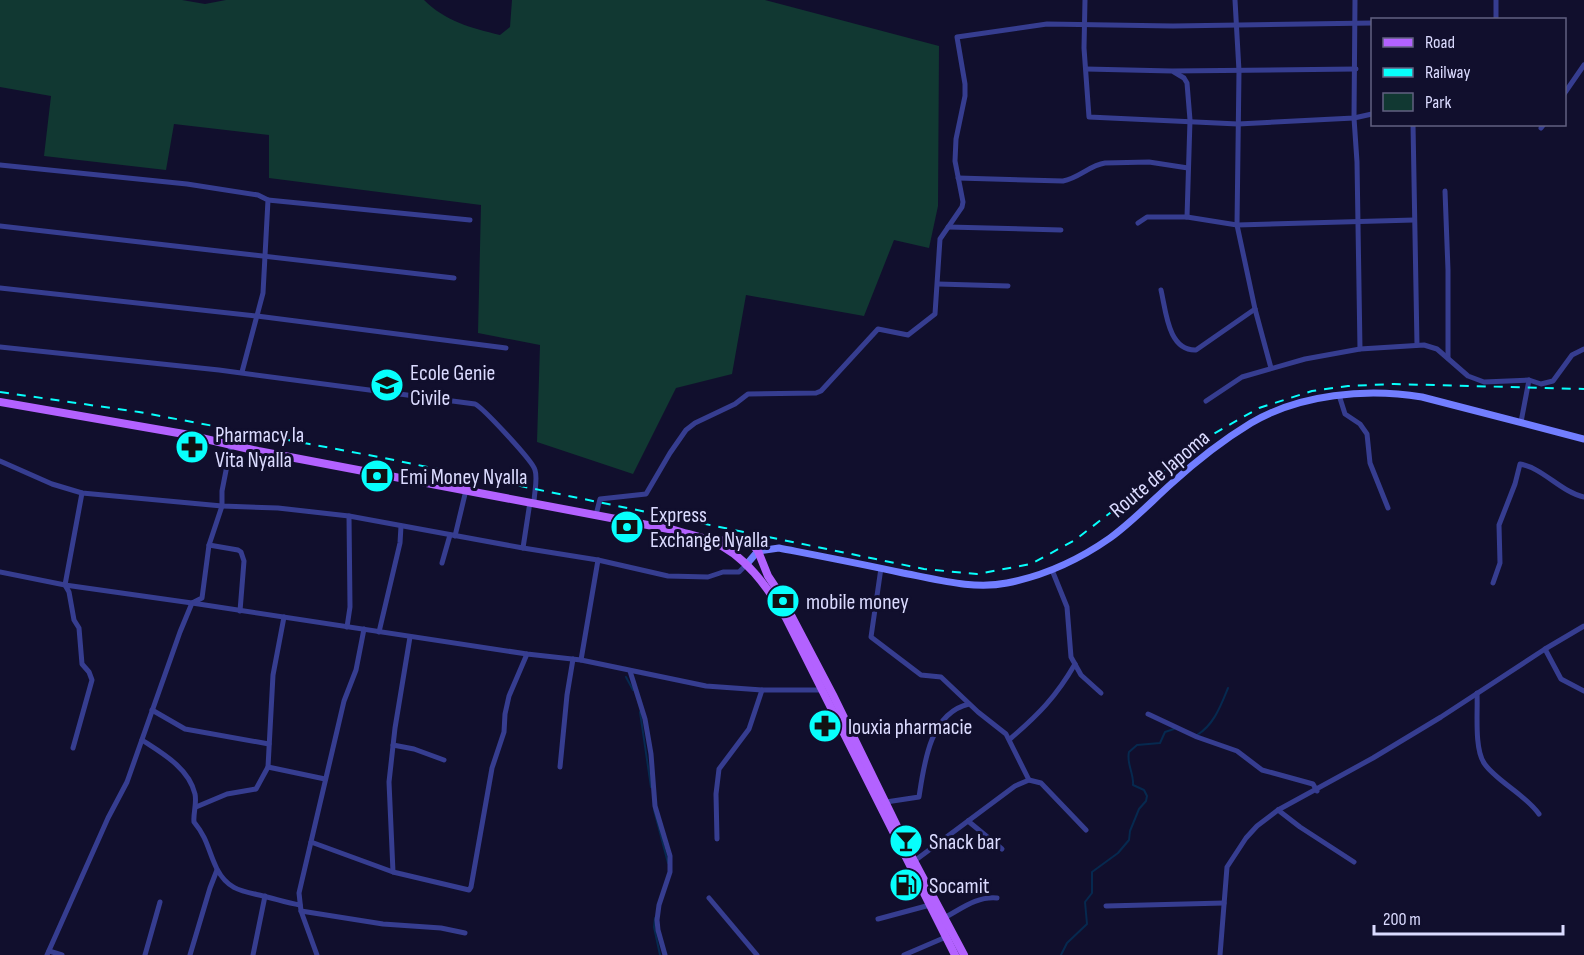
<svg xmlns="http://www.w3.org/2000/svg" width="1584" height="955" font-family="'Sofia Sans Condensed',sans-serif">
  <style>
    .green { fill: #113832 }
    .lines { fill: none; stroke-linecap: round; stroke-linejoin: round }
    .stream { stroke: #06294f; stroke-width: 2 }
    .street { stroke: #363d90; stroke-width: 5 }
    .secondary { stroke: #727eff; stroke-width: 7 }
    .primary { stroke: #b362ff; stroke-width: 8 }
    .rail { stroke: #07fffc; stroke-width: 2; stroke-dasharray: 9 8; stroke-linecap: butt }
    .labels { text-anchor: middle; stroke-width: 6; stroke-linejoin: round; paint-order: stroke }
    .poi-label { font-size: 22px; fill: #dbdbff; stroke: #110f2d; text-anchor: start }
    .street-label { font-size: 22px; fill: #dbdbff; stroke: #110f2d }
  </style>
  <rect width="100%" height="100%" fill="#110f2d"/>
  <!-- green -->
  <path class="green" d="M0,0h182l23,4 21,-4h198c21,21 47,28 76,35l10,-8 2,-27h253l174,46 -1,160 -9,42 -35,-8 -30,76 -118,-21 -14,79 -56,14 -43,86 -96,-32 3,-97 -62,-12 3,-128 -212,-27v-43l-95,-11 -8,46 -122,-14 7,-60 -51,-9z"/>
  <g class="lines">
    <!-- stream -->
    <g class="stream">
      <polyline points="626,677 633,690"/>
      <polyline points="640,712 651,787"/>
      <path d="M1197,735c17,-10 24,-30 31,-47"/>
      <polyline points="654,810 668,863"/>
      <polyline points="655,918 654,927 660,955"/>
      <path d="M1061,955l6,-12 20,-19 -2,-22 7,-9v-21l26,-19 11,-13 1,-9 9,-22 7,-8 1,-5 -3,-6 -11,-5c1,-12 -7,-22 -4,-33l8,-7 23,-2 5,-11 9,-3"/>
    </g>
    <!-- street -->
    <g class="street">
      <polyline points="1085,0 1084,48 1089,117 1238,124 1354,118 1372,114"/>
      <polyline points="1235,0 1239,71 1237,225 1255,309 1271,368"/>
      <polyline points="1355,0 1354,118 1357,162 1360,349"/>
      <polyline points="1496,0 1496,20"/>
      <polyline points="1086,69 1172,71 1356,69"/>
      <polyline points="1174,72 1184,78 1187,83 1190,120 1187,217"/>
      <polyline points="1564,94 1584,65"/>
      <polyline points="1413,124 1417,345"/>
      <polyline points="1541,128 1544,124"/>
      <polyline points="0,165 187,184 258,195 268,200 263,293 242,372"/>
      <path d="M958,178l105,3c16,-3 27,-16 42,-18l44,-1 39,6"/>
      <polyline points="1445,191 1448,270 1448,358"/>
      <polyline points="268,200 470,220"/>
      <polyline points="1138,223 1147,217 1187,217 1237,225 1414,220"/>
      <polyline points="0,226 454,278"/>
      <polyline points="948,227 1061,230"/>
      <polyline points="938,284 1008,286"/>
      <polyline points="0,288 257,316 506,348"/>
      <path d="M1161,290c5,21 7,61 35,60l59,-41"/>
      <path d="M0,347l219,23 256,34c7,3 58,57 60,66 3,9 -1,23 -1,33"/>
      <polyline points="1339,395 1345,414 1360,424 1367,434 1370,463 1388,508"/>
      <polyline points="1206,401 1242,377 1305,359 1360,349 1424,345 1437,349 1468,376 1484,382 1529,380 1541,384 1553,381 1572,355 1584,349"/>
      <polyline points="1521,422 1529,380"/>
      <polyline points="0,461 52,484 82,493 222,506 278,508 349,516 523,548 598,560 668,576 708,577 723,572 739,572 746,565"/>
      <polyline points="596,515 600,499 646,494 670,453 686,430 695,423 735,404 748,394 816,393 821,391 878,329 908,335 935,314 940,239 962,207 963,202 955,161 956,139 965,96 965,84 957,37 1047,24 1173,26 1372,23"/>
      <polyline points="455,536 466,490"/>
      <polyline points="209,545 238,550 241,552 244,561 240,611"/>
      <polyline points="523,548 530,502"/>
      <polyline points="442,563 450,535"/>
      <polyline points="881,568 871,637 921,675 941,677 978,712 1006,734 1029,780"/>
      <polyline points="1052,570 1067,607 1071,657 1081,675 1101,693"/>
      <polyline points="0,572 65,585 192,603 527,654 581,660 706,686 762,690 823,690"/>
      <path d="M1493,583l7,-20 -1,-38 16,-41 5,-20c23,4 41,28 64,33"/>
      <polyline points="347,627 350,607 349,516"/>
      <polyline points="379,632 400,543 401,526"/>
      <polyline points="1545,649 1561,679 1584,691"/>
      <polyline points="581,660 598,560"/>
      <polyline points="630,671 645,719 651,754 655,806 670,856 670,872 659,905 657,920 658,930 665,955"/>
      <path d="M1477,693c1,18 -3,55 7,70 12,18 41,31 55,51"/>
      <polyline points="152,710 185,729 269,744"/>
      <polyline points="1148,714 1197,737 1237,751 1262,770 1313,784 1317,791"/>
      <path d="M1010,739c28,-24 46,-42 65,-75"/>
      <path d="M142,740c20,13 47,28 53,54 2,10 -2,19 -1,28 14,17 14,29 23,47 11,21 25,22 46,27 13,3 24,7 37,9"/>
      <polyline points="393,745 414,749 444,760"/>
      <polyline points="73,748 92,680 89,672 82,664 79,628 74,620 69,592 65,585 82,493"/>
      <polyline points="268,767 325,779"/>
      <polyline points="560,767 567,695 573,659"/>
      <path d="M886,802l33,-5c5,-33 11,-84 50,-93"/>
      <polyline points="196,807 227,794 256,789 268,767 273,675 284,617"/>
      <polyline points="1278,810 1300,827 1354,862"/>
      <polyline points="968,821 1002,849"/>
      <polyline points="717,839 716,794 719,769 749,729 762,690"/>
      <polyline points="311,842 393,872 469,890 471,887 492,768 504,732 505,714 509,696 527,654"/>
      <polyline points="913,862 1015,786 1029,780 1041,783 1086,830"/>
      <polyline points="393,872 389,782 395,728 410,637"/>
      <polyline points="709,898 757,955"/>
      <polyline points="1106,906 1224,903"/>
      <polyline points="301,911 383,924 441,928 465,933"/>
      <polyline points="878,919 930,905"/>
      <path d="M942,919c18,-9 34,-23 55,-21"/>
      <polyline points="49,951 62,955"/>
      <polyline points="47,955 108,818 127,782 180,632 192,603 202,598 209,545 222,506 222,491 231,445"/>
      <polyline points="145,955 160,902"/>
      <polyline points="190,955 210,888 217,870"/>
      <polyline points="253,955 265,896"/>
      <polyline points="317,955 301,911 299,893 344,701 356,670 364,629"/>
      <polyline points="904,955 946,937"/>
      <polyline points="1220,955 1227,867 1246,838 1257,826 1278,810 1373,758 1441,717 1545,649 1584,626"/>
    </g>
    <!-- secondary -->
    <path class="secondary" d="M746,565l12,-14 21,-3c41,8 83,16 124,25 33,6 70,17 104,10 36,-7 73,-24 103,-45 22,-16 41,-36 61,-54 24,-22 52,-44 80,-61 49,-29 115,-35 171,-26l162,42"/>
    <!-- primary -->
    <g class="primary">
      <path d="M0,402l184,32 74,17 416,79c12,4 25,6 37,11 34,13 57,47 75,77l169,337"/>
      <polyline points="712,541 734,540 746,542 752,544 758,551 768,576 780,594 833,695 914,861 964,955"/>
    </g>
    <!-- rail -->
    <polyline class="rail" points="0,392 139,412 384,458 924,569 977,574 1031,564 1075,540 1208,437 1259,408 1312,391 1348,386 1394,384 1584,389"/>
  </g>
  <!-- icons -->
  <defs>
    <g id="school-disc" transform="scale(1.725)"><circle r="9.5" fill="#07fffc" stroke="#110f2d"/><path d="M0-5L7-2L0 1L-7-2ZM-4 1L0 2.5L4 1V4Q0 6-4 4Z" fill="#111"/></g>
    <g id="pharmacy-disc" transform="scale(1.725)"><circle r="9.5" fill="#07fffc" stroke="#110f2d"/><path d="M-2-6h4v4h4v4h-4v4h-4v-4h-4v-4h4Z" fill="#111"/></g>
    <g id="bank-disc" transform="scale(1.725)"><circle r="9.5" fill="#07fffc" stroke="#110f2d"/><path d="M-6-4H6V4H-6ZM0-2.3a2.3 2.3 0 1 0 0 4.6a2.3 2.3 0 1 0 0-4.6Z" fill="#111"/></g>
    <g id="bar-disc" transform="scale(1.725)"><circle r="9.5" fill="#07fffc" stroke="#110f2d"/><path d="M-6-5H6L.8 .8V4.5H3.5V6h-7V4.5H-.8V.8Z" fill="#111"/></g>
    <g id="fuel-disc" transform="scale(1.725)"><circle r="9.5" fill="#07fffc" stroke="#110f2d"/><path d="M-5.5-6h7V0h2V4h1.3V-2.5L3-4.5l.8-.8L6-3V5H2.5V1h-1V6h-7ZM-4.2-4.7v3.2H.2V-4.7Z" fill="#111"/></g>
  </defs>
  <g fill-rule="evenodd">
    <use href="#school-disc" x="387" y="385"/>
    <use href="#pharmacy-disc" x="192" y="447"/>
    <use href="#bank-disc" x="377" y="476"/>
    <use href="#bank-disc" x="627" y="527"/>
    <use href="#bank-disc" x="783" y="601"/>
    <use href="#pharmacy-disc" x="825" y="726"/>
    <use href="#bar-disc" x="906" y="841"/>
    <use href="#fuel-disc" x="906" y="885"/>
  </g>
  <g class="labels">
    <!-- poi labels -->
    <g class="poi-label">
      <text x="410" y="380">Ecole Genie<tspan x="410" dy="25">Civile</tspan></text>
      <text x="215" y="442">Pharmacy la<tspan x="215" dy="25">Vita Nyalla</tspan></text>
      <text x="400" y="484">Emi Money Nyalla</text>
      <text x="650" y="522">Express<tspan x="650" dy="25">Exchange Nyalla</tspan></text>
      <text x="806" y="609">mobile money</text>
      <text x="848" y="734">louxia pharmacie</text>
      <text x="929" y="849">Snack bar</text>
      <text x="929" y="893">Socamit</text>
    </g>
    <!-- street labels -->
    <g class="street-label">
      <text transform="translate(1159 473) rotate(-40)" y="8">Route de Japoma</text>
    </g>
  </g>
  <!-- legend -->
  <rect x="1371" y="18" width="195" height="108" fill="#110f2d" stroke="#626181" stroke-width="1.5"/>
  <rect x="1383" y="38" width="30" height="9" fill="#b362ff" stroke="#626181" stroke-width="1.5"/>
  <text x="1425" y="48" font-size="18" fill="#dbdbff">Road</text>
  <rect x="1383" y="68" width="30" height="9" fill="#07fffc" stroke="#626181" stroke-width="1.5"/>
  <text x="1425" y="78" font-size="18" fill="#dbdbff">Railway</text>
  <rect x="1383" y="93" width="30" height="18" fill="#113832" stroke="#626181" stroke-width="1.5"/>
  <text x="1425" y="108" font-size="18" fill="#dbdbff">Park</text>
  <!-- scale -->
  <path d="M1374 925v9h189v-9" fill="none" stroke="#dbdbff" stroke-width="3"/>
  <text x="1383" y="925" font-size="18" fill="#dbdbff" stroke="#110f2d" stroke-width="4.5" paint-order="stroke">200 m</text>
</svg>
